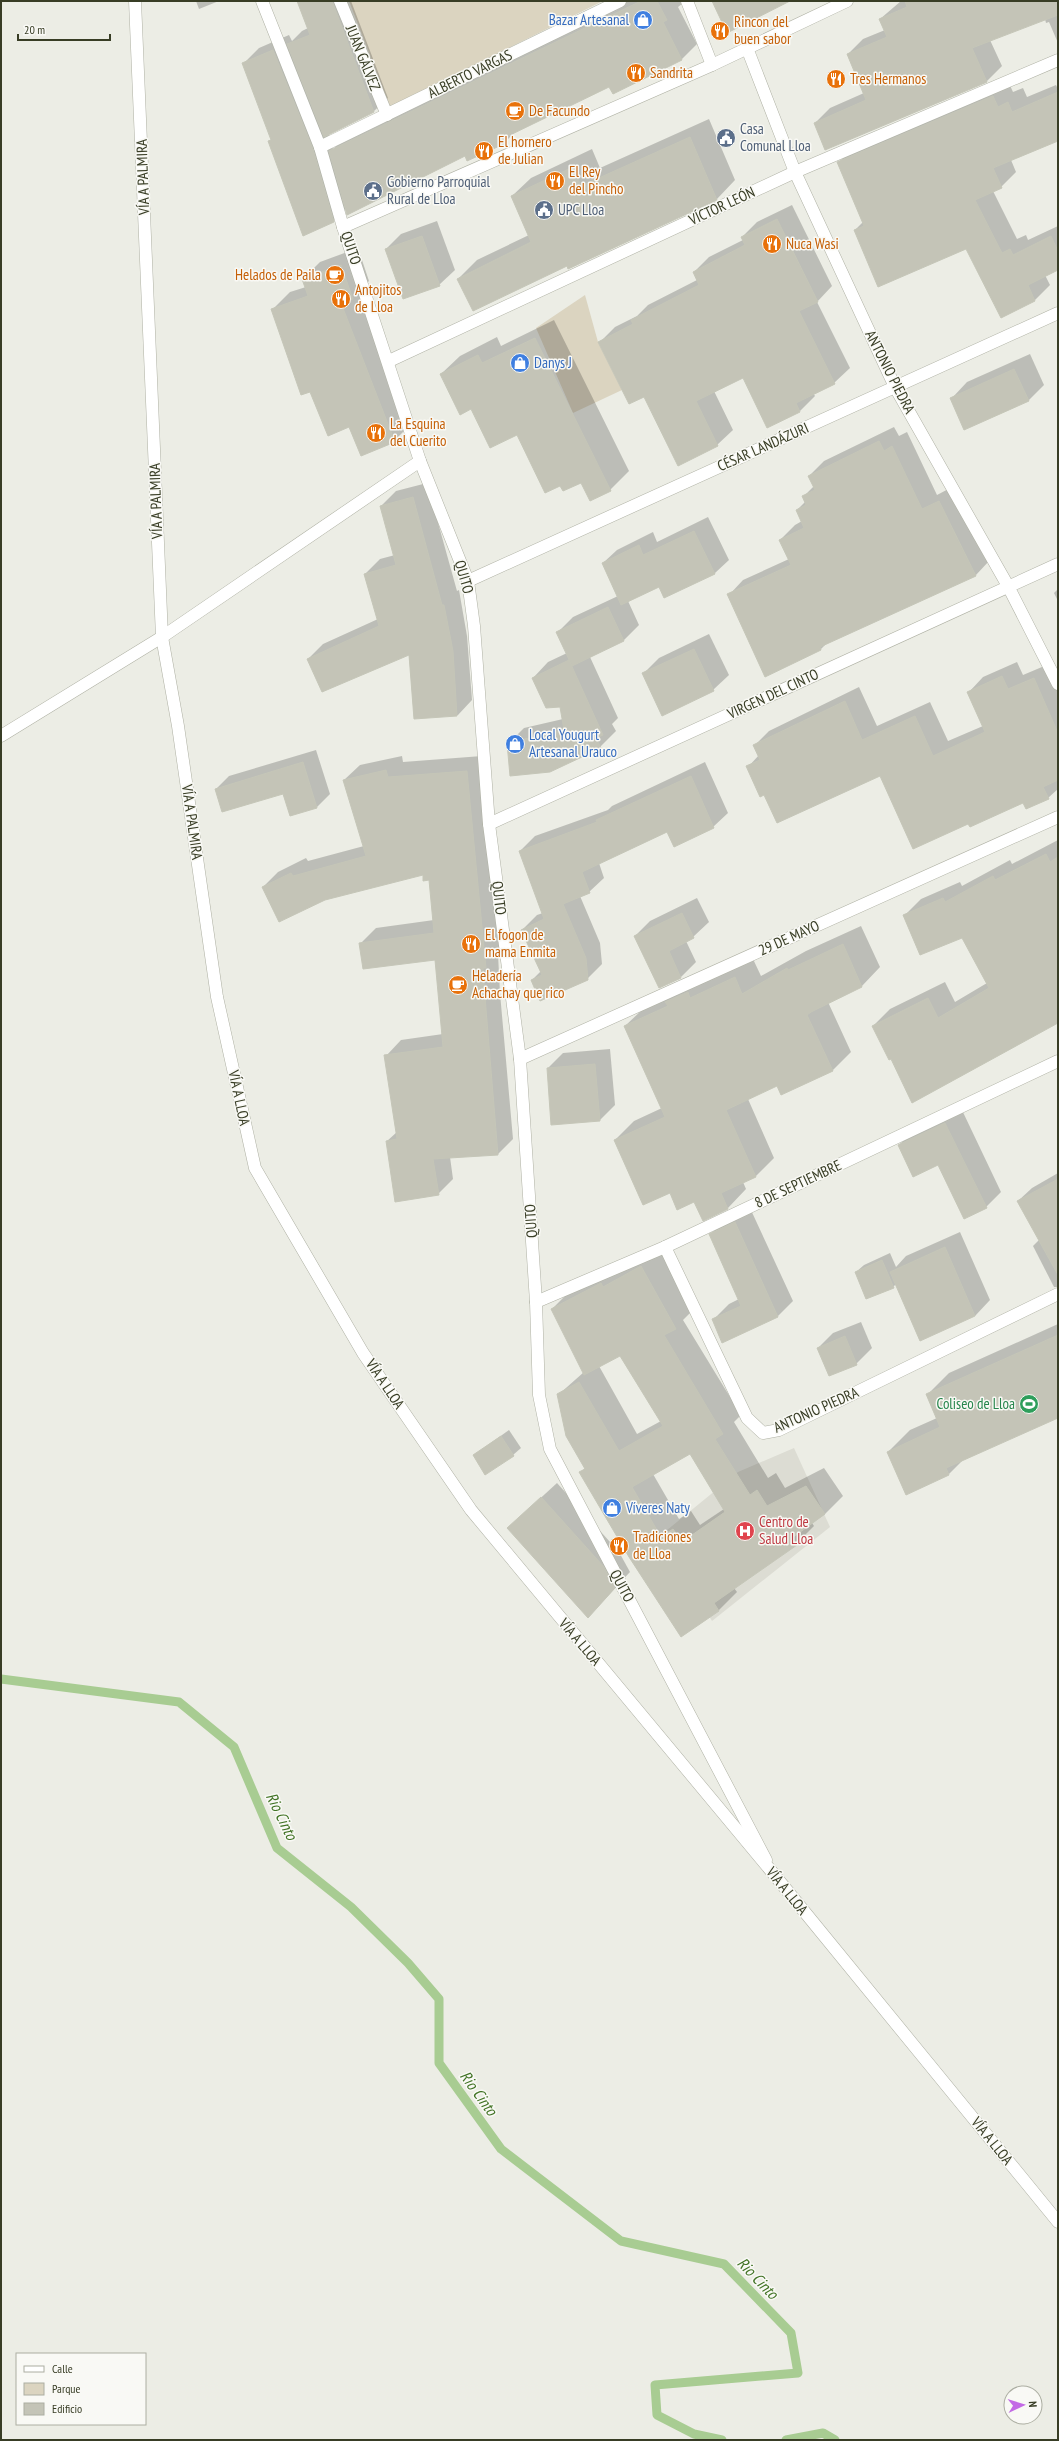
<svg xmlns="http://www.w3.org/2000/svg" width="1059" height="2441" font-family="'PT Sans Narrow',sans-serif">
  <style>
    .built { fill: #dcdcd3 }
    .green { fill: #dbd4c0 }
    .shadow { fill: #0003; fill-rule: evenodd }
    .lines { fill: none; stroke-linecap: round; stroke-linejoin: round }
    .stream { stroke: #a8cc92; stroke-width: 9 }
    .building { fill: #c4c4b7; stroke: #c5c6b8; fill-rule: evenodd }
    .service-casing { stroke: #afb1a4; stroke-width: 13 }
    .pedestrian-casing { stroke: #afb1a4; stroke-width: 13 }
    .minor-casing { stroke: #afb1a4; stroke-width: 13 }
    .tertiary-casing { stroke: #afb1a4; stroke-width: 13 }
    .service { stroke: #fff; stroke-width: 12 }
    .pedestrian { stroke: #fff; stroke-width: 12 }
    .minor { stroke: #fff; stroke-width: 12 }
    .tertiary { stroke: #fff; stroke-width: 12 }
    .labels { text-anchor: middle; stroke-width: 3; stroke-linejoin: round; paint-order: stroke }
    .shop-label { font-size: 15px; fill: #366cbe; stroke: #f9f9f5; text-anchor: start }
    .food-label { font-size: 15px; fill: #c56008; stroke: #f9f9f5; text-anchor: start }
    .street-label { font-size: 15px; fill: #383d25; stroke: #f9f9f5 }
    .service-label { font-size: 15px; fill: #4e5e75; stroke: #f9f9f5; text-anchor: start }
    .leisure-label { font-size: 15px; fill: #27864d; stroke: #f9f9f5; text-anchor: end }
    .health-label { font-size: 15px; fill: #be3a42; stroke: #f9f9f5; text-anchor: start }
    .water-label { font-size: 16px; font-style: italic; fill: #417325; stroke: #f9f9f5 }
  </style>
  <rect width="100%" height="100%" fill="#ecede5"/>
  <!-- built -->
  <polygon class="built" points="794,1448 830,1527 712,1621 661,1535 738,1472"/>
  <!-- green -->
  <g class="green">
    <polygon points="349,1 603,1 390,107"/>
    <polygon points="585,295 598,342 622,390 573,413 536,328"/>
  </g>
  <!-- shadow -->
  <g class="shadow">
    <polygon points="196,1 219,1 199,9"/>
    <polygon points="298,1 351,1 388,98 374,111 328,133 333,149 346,136 626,1 680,1 682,4 678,7 697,44 681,60 610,86 515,132 505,142 465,154 348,214 346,208 333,221 270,141 272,139 243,64 259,48 289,35 292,41 302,31 308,28"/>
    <polygon points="901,1 1058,1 1058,43 1049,22 1046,23 1045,19 990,40 1002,66 987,81 826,149 815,123 830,108 864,93 848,54 863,39 885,30 880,19"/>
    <polygon points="1008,81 1013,92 1023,88 1027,97 1056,85 1058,89 1058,140 1011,160 1016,172 1001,187 993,191 1017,239 1026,235 1028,240 1058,226 1058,269 1045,275 1050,285 1035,300 1002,317 967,247 855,230 863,222 839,162 854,147"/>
    <polygon points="709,119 735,180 717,199 569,268 567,264 458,279 477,260 529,235 512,196 531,178 592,149 600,168"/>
    <polygon points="792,205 832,286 817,302 850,368 834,383 813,393 815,396 800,411 744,377 714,391 733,430 717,445 645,395 600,342 615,327 637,316 648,305 697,280 694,272 709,257 743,240 742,237 757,222"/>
    <polygon points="437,221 455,270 439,285 386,249 401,234"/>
    <polygon points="358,248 369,281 360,290 411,424 394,441 350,426 310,391 272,310 290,292 306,287 303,279 320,262"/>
    <polygon points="554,320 629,471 610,490 581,482 518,433 471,408 441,374 460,356 497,337 501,346"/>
    <polygon points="1030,354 1044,385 1028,401 952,398 967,382"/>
    <polygon points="894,427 899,436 907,432 937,495 954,486 990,560 976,575 827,643 821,649 765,676 729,595 743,580 789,559 780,540 795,525 802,521 797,510 805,502 803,497 814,486 809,476 824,461"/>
    <polygon points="427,483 457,591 459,590 467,636 472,700 458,715 414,718 409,653 308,659 323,644 378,619 365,574 380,559 395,555 381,506 396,491"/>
    <polygon points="708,517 729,560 715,573 665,597 660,586 628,601 639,625 624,640 590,657 618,718 612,724 616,731 600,747 508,744 524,728 563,719 561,706 533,678 548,662 567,653 558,632 573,617 618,596 603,563 617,550 653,532 657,542"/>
    <polygon points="1058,589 1058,601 1054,593"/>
    <polygon points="709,634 729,675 713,690 643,674 659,658"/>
    <polygon points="1017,662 1023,675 1049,664 1058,685 1058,789 1048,798 1024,802 969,822 881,775 765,793 748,767 759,755 754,746 769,731 859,687 877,726 930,702 948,741 983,726 969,692 983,677"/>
    <polygon points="316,750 330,794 317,807 290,815 284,793 216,789 229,776"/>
    <polygon points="402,756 403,762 482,756 500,952 498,954 500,993 513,1139 498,1154 450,1157 453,1179 438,1194 387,1141 397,1132 386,1056 401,1040 443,1034 435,959 360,944 376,928 434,920 430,879 424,873 263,887 278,872 306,858 308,861 364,846 344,780 360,765"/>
    <polygon points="705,762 728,813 713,827 668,831 599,863 604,878 589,892 580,896 600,943 602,964 587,979 532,980 541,971 522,930 537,915 543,913 520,851 535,836 608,810 612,806"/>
    <polygon points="1058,840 1058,1022 892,1058 873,1026 890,1009 945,982 955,1002 987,983 963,936 905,915 921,899 960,882 962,886 1010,860 1012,864"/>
    <polygon points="697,898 709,922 693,937 686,941 696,962 681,977 635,936 650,921"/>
    <polygon points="861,926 880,967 862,986 828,1002 851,1052 833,1070 777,1085 748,1099 774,1158 756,1176 743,1182 746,1189 728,1208 703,1219 695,1201 671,1192 615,1140 634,1121 662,1108 625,1026 644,1008 753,959 761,976 806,951"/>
    <polygon points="610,1049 615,1105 600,1120 548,1068 563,1053"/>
    <polygon points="961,1108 1001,1192 986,1207 939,1164 899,1145 914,1130"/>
    <polygon points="1058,1173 1058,1215 1018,1201 1032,1188"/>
    <polygon points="750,1208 793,1301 777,1317 713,1320 729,1304 739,1299 710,1235 726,1219"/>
    <polygon points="1058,1226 1058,1287 1054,1287 1033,1246 1049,1230"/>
    <polygon points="960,1232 990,1300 975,1316 896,1284 893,1287 856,1272 864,1265 890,1253 896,1267 906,1256"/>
    <path d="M659,1249l34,61 -10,10 58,95 -7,7 34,56 8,-5 9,15 39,-20 19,28 -18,18 -13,9 2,3 -18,18 -62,44 3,4 -18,18 -38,25 -100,-163 4,-4 -27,-73 26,-23 -32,-63 18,-18zM620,1355l41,66 -24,13 -38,-68zM690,1452l34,57 -24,16 -9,-14 -12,8 -26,-45z"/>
    <polygon points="861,1322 872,1348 856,1364 818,1348 833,1333"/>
    <polygon points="1058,1324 1058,1417 963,1460 949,1474 888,1452 910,1430 937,1418 927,1395 949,1373"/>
    <polygon points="509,1430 521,1448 513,1455 474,1455"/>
    <polygon points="557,1483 619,1552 630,1572 588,1617 508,1528"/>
  </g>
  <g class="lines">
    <!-- stream -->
    <g class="stream">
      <polyline points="1,1679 179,1702 234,1747 277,1848 351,1907 408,1963 439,1999 439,2063 501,2149 621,2241 724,2264 791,2333 798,2373 655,2385 657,2415 694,2434 722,2440"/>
      <polyline points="786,2440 823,2433 835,2440"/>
    </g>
  </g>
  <!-- building -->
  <g class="building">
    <polygon points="297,1 332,1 374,112 324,137 287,44 310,35"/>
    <polygon points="641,1 657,1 667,20 663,22 682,60 613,94 609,87 504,138 506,143 467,161 465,156 347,215 329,151"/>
    <polygon points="712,1 790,1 727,33"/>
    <polygon points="905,1 1058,1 1058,15 972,48 987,82 825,150 814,123 866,100 847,54 887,37 879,19 907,7"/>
    <polygon points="273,50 313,149 334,222 303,236 268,141 271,140 242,63"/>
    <polygon points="1058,92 1058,141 993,168 1002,188 975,200 1002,253 1010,249 1013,255 1051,236 1058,251 1058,270 1028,285 1035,301 1001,318 966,249 878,287 854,230 864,226 837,162 993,96 998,107 1008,102 1012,112"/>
    <polygon points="690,137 717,200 568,269 567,266 473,311 457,279 531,242 511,196 573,167 581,186"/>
    <polygon points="777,219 818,302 799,311 835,384 796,403 800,412 767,428 743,378 696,401 718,446 678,466 644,397 629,404 598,342 633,324 631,320 699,285 693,272 745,245 741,237"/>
    <polygon points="422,236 440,286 403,299 385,249"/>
    <polygon points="341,265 353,299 341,303 395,442 361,456 349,427 328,436 310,392 301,395 271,309 308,296 302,279"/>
    <polygon points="535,338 611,491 590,501 581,483 563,491 560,486 545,493 517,435 490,448 471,409 460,415 440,374 478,355 482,363"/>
    <polygon points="1014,369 1029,401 964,430 950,398"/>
    <polygon points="879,441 884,451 892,446 922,509 939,501 976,576 820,647 821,650 765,677 727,594 791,565 779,540 804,528 796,510 806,505 802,496 815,490 808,476"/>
    <polygon points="413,497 442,605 444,605 453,651 457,716 414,719 409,655 322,692 307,659 379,626 364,574 396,565 380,506"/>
    <polygon points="694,531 715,574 664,598 659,587 621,605 602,563 639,545 643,555"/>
    <polygon points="608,607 624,641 572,666 556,632"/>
    <polygon points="694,649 714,691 662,716 642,673"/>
    <polygon points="569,660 603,735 596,738 601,748 550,772 510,776 507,743 564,730 560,707 546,708 532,678"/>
    <polygon points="1002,676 1008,689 1034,678 1058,733 1058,780 1043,787 1049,799 1026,809 1023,803 970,827 968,824 913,849 880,776 777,823 764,795 760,797 746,766 760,760 753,745 845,701 862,740 915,716 933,756 985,732 967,692"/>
    <polygon points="303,762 317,808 290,816 283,794 222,812 215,789"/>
    <polygon points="386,770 388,777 467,771 486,968 483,968 486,1009 498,1155 433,1159 439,1195 395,1202 386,1141 397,1139 384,1055 443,1047 435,960 363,969 359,943 434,933 429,880 423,881 423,875 325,900 279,922 262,887 291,873 293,876 366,856 343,780"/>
    <polygon points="691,776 714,828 674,847 667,832 582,872 590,893 563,904 586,958 588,980 540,1001 531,980 542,975 521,930 544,919 519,851 597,822 596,820"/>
    <polygon points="1046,854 1050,862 1058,857 1058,1023 912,1103 891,1059 889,1060 872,1026 928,998 938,1018 989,988 962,938 920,955 903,915 943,898 945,902 993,876 995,880"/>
    <polygon points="682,913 694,938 669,951 681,978 659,988 634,936"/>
    <polygon points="843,944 862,987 811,1012 807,1015 833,1071 781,1095 777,1086 726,1110 756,1177 721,1193 728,1209 703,1221 694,1202 677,1210 670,1193 643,1205 614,1140 665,1117 624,1026 668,1006 665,1002 688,992 690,998 735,977 742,994 787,968 788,970"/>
    <polygon points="595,1064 600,1121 551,1125 547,1068"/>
    <polygon points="945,1123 987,1208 964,1219 938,1165 913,1177 898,1145"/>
    <polygon points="1058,1179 1058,1275 1017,1201"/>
    <polygon points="735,1222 778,1317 722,1343 712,1319 741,1306 709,1234"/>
    <polygon points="945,1247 975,1316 920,1341 890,1272"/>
    <polygon points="882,1260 894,1288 866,1299 855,1272"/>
    <path d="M641,1266l35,63 -12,6 59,99 -8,5 35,56 7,-5 10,16 39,-20 19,28 -33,24 5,7 -83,58 5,8 -38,26 -52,-80 -50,-85 6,-3 -19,-33 -9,-42 22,-12 40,69 44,-25 -43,-70 -36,19 -33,-66 50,-26 2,4zM690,1454l35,58 -43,30 -9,-13 -12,8 -29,-50z"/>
    <polygon points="1058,1335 1058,1418 946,1468 949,1475 906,1495 887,1452 940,1427 926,1394"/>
    <polygon points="845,1336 857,1365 829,1376 817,1348"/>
    <polygon points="501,1436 514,1456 485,1475 473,1455"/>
    <polygon points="541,1497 604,1567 615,1588 588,1618 507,1528"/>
  </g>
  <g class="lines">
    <!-- service casing -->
    <g class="service-casing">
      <polyline id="service" points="1,736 162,637"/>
    </g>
    <!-- pedestrian casing -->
    <g class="pedestrian-casing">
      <g id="pedestrian">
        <polyline points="340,1 387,115"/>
        <polyline points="320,147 620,1"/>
      </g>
    </g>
    <!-- minor casing -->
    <g class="minor-casing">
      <g id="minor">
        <polyline points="262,1 320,147 343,227 420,461 468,581 474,626 489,824 520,1059 536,1302 539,1395 550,1449 766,1860"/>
        <polyline points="687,1 712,65"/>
        <polyline points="747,48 795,172 895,387 1008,586 1058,684"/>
        <polyline points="343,227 712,65 847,1"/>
        <polyline points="389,361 795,172 1058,60"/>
        <polyline points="468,581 1058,313"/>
        <polyline points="162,637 420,461"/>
        <polyline points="489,824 1058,564"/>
        <polyline points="520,1059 1058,817"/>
        <polyline points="665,1247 747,1418 763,1433 779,1430 1058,1294"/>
        <polyline points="536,1302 665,1247 1058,1061"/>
      </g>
    </g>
    <!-- tertiary casing -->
    <g class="tertiary-casing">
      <polyline id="tertiary" points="135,1 162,637 178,726 217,997 255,1168 363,1353 471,1510 772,1872 1058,2222"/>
    </g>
    <!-- service -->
    <use href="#service" class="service"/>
    <!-- pedestrian -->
    <use href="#pedestrian" class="pedestrian"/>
    <!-- minor -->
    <use href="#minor" class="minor"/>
    <!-- tertiary -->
    <use href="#tertiary" class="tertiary"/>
  </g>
  <!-- icons -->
  <defs>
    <g id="shop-disc" transform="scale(1)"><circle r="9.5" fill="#3f7fe0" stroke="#f9f9f5"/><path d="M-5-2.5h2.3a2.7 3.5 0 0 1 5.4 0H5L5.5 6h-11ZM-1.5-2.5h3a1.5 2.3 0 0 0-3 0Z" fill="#fff"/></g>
    <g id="restaurant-disc" transform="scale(1)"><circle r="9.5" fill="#e8710a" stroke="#f9f9f5"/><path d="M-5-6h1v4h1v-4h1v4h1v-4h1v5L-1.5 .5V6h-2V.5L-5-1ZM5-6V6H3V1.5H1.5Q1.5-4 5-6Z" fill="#fff"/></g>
    <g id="cafe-disc" transform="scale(1)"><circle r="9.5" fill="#e8710a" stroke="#f9f9f5"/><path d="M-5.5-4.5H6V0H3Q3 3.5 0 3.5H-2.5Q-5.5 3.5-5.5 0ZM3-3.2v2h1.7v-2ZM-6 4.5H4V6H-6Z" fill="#fff"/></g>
    <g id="civic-disc" transform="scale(1)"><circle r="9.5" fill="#5c6f8a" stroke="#f9f9f5"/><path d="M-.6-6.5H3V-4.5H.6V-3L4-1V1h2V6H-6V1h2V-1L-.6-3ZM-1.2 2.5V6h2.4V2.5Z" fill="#fff"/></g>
    <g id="stadium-disc" transform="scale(1)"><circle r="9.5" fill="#2e9e5b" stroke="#f9f9f5"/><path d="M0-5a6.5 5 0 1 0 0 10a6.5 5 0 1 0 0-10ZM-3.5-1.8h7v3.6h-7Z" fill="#fff"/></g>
    <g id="hospital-disc" transform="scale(1)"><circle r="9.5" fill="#e0444e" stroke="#f9f9f5"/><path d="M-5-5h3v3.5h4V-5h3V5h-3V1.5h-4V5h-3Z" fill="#fff"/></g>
  </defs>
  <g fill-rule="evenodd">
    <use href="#shop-disc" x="643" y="20"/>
    <use href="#restaurant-disc" x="720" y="31"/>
    <use href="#restaurant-disc" x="636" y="73"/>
    <use href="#restaurant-disc" x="836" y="79"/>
    <use href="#cafe-disc" x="515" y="111"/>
    <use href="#civic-disc" x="726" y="138"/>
    <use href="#restaurant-disc" x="484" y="151"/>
    <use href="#restaurant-disc" x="555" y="181"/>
    <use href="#civic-disc" x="373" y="191"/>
    <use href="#civic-disc" x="544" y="210"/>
    <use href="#restaurant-disc" x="772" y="244"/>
    <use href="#cafe-disc" x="335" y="275"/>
    <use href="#restaurant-disc" x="341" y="299"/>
    <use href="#shop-disc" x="520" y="363"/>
    <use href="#restaurant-disc" x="376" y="433"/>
    <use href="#shop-disc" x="515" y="744"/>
    <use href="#restaurant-disc" x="471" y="944"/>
    <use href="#cafe-disc" x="458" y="985"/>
    <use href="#stadium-disc" x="1029" y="1404"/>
    <use href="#shop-disc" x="612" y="1508"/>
    <use href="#hospital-disc" x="745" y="1531"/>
    <use href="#restaurant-disc" x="619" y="1546"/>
  </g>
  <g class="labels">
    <!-- shop labels -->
    <g class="shop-label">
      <text x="629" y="25" text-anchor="end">Bazar Artesanal</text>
      <text x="534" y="368">Danys J</text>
      <text x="529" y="740">Local Yougurt<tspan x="529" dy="17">Artesanal Urauco</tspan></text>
      <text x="626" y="1513">Víveres Naty</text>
    </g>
    <!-- food labels -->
    <g class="food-label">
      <text x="734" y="27">Rincon del<tspan x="734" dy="17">buen sabor</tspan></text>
      <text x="650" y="78">Sandrita</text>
      <text x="850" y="84">Tres Hermanos</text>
      <text x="529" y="116">De Facundo</text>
      <text x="498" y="147">El hornero<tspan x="498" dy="17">de Julian</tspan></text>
      <text x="569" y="177">El Rey<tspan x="569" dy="17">del Pincho</tspan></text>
      <text x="786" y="249">Nuca Wasi</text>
      <text x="321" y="280" text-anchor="end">Helados de Paila</text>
      <text x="355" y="295">Antojitos<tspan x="355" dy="17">de Lloa</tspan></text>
      <text x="390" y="429">La Esquina<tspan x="390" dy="17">del Cuerito</tspan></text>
      <text x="485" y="940">El fogon de<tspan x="485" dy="17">mama Enmita</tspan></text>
      <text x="472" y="981">Heladería<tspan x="472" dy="17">Achachay que rico</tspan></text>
      <text x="633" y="1542">Tradiciones<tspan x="633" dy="17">de Lloa</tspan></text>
    </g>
    <!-- street labels -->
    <g class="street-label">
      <text transform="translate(363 58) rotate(68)" y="5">JUAN GÁLVEZ</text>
      <text transform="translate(470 74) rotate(-26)" y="5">ALBERTO VARGAS</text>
      <text transform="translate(143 177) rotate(-92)" y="5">VÍA A PALMIRA</text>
      <text transform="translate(722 206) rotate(-25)" y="5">VÍCTOR LEÓN</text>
      <text transform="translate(351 248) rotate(71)" y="5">QUITO</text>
      <text transform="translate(890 372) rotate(63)" y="5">ANTONIO PIEDRA</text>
      <text transform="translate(763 447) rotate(-24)" y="5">CÉSAR LANDÁZURI</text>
      <text transform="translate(156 501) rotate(-92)" y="5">VÍA A PALMIRA</text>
      <text transform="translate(464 577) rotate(74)" y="5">QUITO</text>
      <text transform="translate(773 694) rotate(-25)" y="5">VIRGEN DEL CINTO</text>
      <text transform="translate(192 822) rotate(82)" y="5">VÍA A PALMIRA</text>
      <text transform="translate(499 898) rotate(83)" y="5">QUITO</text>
      <text transform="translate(789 938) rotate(-24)" y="5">29 DE MAYO</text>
      <text transform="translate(239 1098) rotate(78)" y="5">VÍA A LLOA</text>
      <text transform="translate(798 1184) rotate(-25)" y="5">8 DE SEPTIEMBRE</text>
      <text transform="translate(531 1221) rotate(-94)" y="5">QUITO</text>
      <text transform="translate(385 1384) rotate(56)" y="5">VÍA A LLOA</text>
      <text transform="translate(816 1410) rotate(-24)" y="5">ANTONIO PIEDRA</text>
      <text transform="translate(622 1586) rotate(62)" y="5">QUITO</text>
      <text transform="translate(580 1642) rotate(50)" y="5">VÍA A LLOA</text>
      <text transform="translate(787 1891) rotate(51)" y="5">VÍA A LLOA</text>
      <text transform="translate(992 2141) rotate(51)" y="5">VÍA A LLOA</text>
    </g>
    <!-- service labels -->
    <g class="service-label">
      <text x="740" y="134">Casa<tspan x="740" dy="17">Comunal Lloa</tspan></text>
      <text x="387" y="187">Gobierno Parroquial<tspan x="387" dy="17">Rural de Lloa</tspan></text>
      <text x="558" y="215">UPC Lloa</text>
    </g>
    <!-- leisure labels -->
    <g class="leisure-label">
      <text x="1015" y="1409">Coliseo de Lloa</text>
    </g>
    <!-- health labels -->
    <g class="health-label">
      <text x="759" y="1527">Centro de<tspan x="759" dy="17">Salud Lloa</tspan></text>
    </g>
    <!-- water labels -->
    <g class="water-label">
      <text transform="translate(282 1816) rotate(64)" y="6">Rio Cinto</text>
      <text transform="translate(479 2093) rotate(54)" y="6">Rio Cinto</text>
      <text transform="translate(758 2278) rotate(46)" y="6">Rio Cinto</text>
    </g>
  </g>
  <!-- border -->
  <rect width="1059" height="2441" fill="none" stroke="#383d25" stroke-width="4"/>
  <!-- legend -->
  <rect x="16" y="2353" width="130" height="72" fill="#f9f9f5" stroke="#acaea2"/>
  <rect x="24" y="2366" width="20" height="6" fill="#ffffff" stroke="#acaea2"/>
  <text x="52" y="2373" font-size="12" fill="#383d25">Calle</text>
  <rect x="24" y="2383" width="20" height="12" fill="#dbd4c0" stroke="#acaea2"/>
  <text x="52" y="2393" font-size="12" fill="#383d25">Parque</text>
  <rect x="24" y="2403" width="20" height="12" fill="#c4c4b7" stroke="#acaea2"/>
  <text x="52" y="2413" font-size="12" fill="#383d25">Edificio</text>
  <!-- north arrow -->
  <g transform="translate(1023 2405) rotate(86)"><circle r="19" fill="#f9f9f5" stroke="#acaea2"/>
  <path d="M0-3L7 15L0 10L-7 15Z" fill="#c36ae5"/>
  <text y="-6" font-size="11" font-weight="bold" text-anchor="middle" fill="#383d25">N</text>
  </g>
  <!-- scale -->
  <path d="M18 34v6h92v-6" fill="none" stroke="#383d25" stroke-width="2"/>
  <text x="24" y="34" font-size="12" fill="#383d25" stroke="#f9f9f5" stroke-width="3" paint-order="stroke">20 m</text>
</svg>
